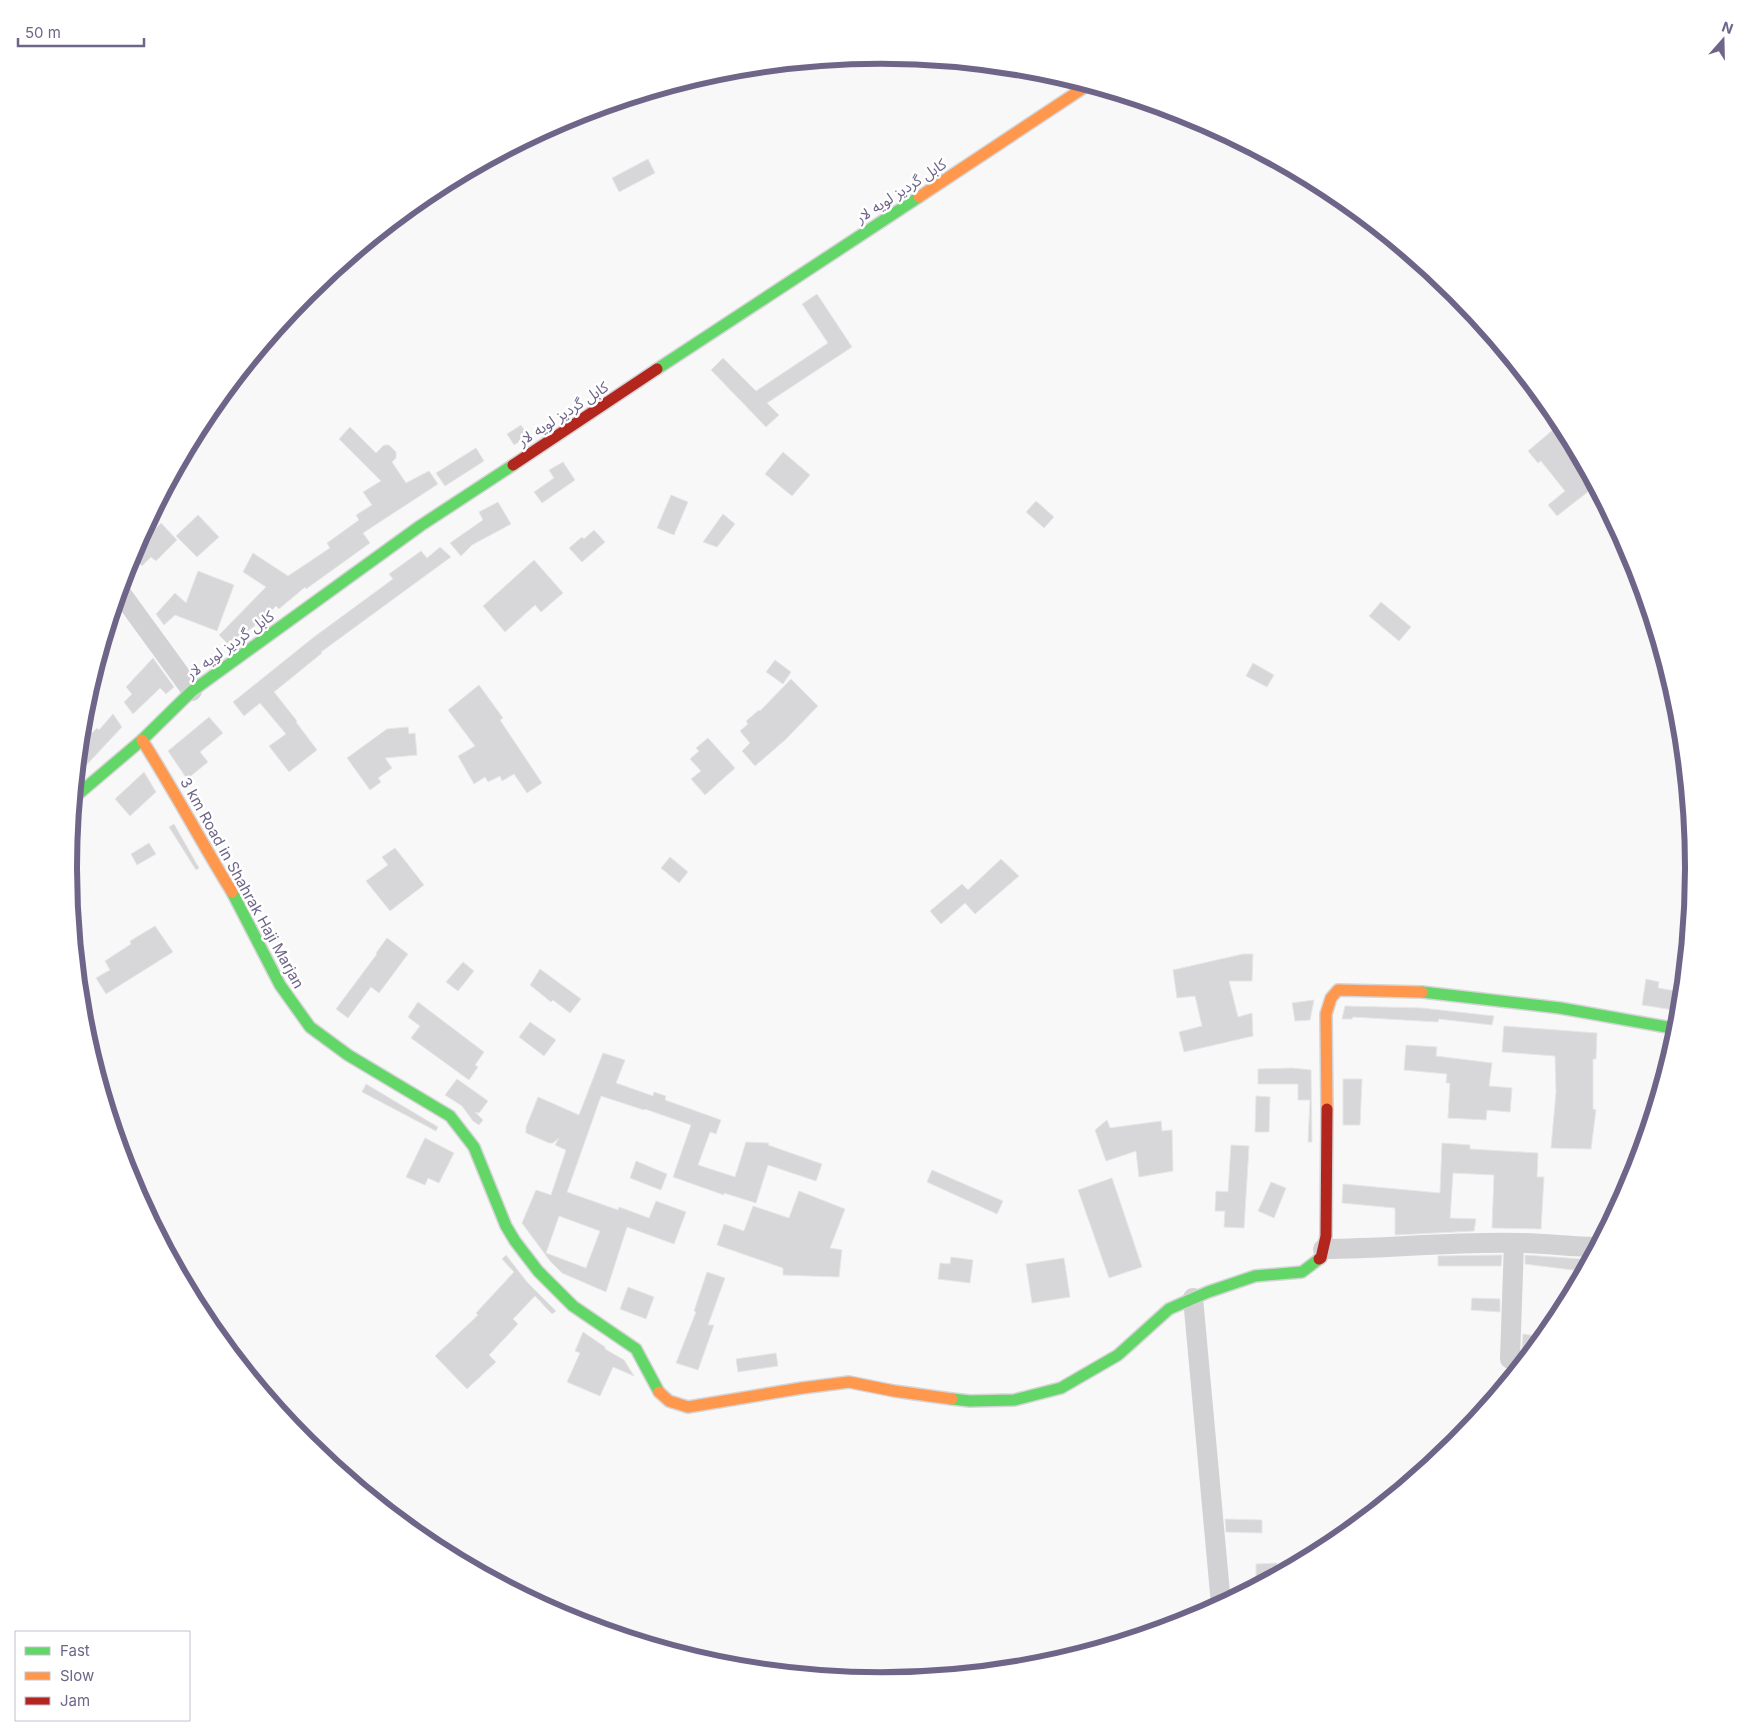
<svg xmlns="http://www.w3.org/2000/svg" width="1763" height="1736" font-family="Inter,'Noto Sans Arabic',sans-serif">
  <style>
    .building { fill: #d7d6d8; stroke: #e6e7e6; fill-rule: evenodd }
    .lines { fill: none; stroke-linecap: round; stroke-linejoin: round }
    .fast-casing { stroke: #d5d4d7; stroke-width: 14 }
    .slow-casing { stroke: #d5d4d7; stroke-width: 14 }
    .jam-casing { stroke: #d5d4d7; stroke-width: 14 }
    .street { stroke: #d2d1d3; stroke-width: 20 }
    .fast { stroke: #63d668; stroke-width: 11 }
    .slow { stroke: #ff974d; stroke-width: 11 }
    .jam { stroke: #b3261e; stroke-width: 11 }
    .labels { text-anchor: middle; stroke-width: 5; stroke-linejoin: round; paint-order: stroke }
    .street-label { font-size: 15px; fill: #6e6589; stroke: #fff }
    .rim { fill: none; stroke: #6e6589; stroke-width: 6 }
  </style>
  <rect width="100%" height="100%" fill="#f7f8f7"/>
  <!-- building -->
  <g class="building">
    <polygon points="648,159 655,173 619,192 612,178"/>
    <polygon points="817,294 852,347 767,403 779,415 766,427 711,370 723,358 756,391 828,343 802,304"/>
    <polygon points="1561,423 1582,462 1577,466 1594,487 1557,516 1548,505 1565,491 1541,461 1538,463 1528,451"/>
    <polygon points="521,425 528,436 514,445 507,434"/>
    <polygon points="350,427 376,453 384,445 389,445 396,452 396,458 392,462 406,483 429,471 438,484 363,533 370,543 306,589 305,587 279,609 276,606 260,622 229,645 219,635 266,587 243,572 253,553 288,576 330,548 327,543 359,520 356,515 372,505 363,492 381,481 339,439"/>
    <polygon points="476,448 484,461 445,486 436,473"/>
    <polygon points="783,452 810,475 792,496 765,474"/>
    <polygon points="563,462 575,480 542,503 534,492 554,478 549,470"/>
    <polygon points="671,495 688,502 674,535 657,528"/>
    <polygon points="1036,501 1054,517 1044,528 1026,512"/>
    <polygon points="498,502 511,524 472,545 461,556 450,543 483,520 479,512"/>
    <polygon points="723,514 735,524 717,547 703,542"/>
    <polygon points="198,515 219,537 197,557 176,536"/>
    <polygon points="161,523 177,540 156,561 151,557 142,566 131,555 134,551"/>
    <polygon points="594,530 605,542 582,562 569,548 582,537 584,539"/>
    <polygon points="440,547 451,557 444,562 321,652 322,653 274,692 297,721 296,722 317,750 289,772 269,746 286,734 260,703 244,716 233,702 314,637 393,579 389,574 421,551 427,558"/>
    <polygon points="534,560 563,593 541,612 535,605 505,632 483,606"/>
    <polygon points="198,571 234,585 217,631 175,615 164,625 156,614 175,593 186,603"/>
    <polygon points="1381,602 1411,627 1399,641 1369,616"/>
    <polygon points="153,658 174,687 166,694 160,688 133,714 124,702 132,694 126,687"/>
    <polygon points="775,660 791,672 783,684 766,672"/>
    <polygon points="1253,663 1274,675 1267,687 1246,676"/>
    <polygon points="791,679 818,706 785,740 755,766 742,751 750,743 740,731 748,724 746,721 759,710 760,711"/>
    <polygon points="479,685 503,718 500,720 542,783 527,793 514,774 502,781 500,776 488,782 485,777 474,784 458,756 475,746 448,710"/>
    <polygon points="113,714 122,727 78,774 83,725 92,733 97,728 99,730"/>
    <polygon points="209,717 223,733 200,752 208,762 187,779 168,751"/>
    <polygon points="408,727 409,734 415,733 417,755 385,758 392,768 378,778 381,782 370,790 347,758 387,729"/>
    <polygon points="708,738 735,768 705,795 691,779 701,771 690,759 699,751 696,748"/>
    <polygon points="144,772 156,792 130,816 115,799"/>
    <polygon points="174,824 199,868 196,870 169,827"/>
    <polygon points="149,843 156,854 137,865 131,854"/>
    <polygon points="395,848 424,885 390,911 366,881 388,865 382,857"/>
    <polygon points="670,857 688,872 679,883 661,868"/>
    <polygon points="1001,859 1019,876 975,914 965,903 941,924 930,911 962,884 968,890"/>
    <polygon points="155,926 173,952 106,994 96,978 110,970 105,961 131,944 130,941"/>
    <polygon points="387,938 408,954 379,993 371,987 348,1018 336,1009 377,954 376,953"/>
    <polygon points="1243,954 1253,954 1252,981 1229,981 1238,1017 1252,1013 1253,1036 1184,1052 1179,1032 1202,1026 1195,996 1177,998 1173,970"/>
    <polygon points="463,962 474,971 458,991 446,982"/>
    <polygon points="540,969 581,999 570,1013 553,1000 551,1002 530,985"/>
    <polygon points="1646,979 1659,982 1658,988 1682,992 1680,1011 1642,1005"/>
    <polygon points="1314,1000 1310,1020 1295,1021 1292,1003"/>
    <polygon points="418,1002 484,1052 475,1065 478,1067 469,1080 411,1038 420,1026 408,1017"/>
    <polygon points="1345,1006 1422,1008 1494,1016 1492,1025 1439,1019 1438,1022 1353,1017 1352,1019 1342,1019"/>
    <polygon points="530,1022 556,1040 544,1056 519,1037"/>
    <polygon points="1504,1026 1597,1033 1596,1059 1593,1059 1593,1109 1596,1110 1591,1149 1551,1148 1556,1092 1555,1056 1502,1052"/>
    <polygon points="1406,1045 1437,1047 1436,1056 1492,1063 1489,1086 1512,1088 1510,1112 1487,1110 1486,1120 1448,1118 1450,1083 1446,1083 1447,1074 1404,1070"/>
    <path d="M603,1053l22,7 -9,23 37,13 1,-4 12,4 -1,4 56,20 -5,14 -6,-2 -12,33 37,12 11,-35 23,1 -1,2 54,19 -6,17 -48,-16 -12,38 -32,-10v2l-51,-18 18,-52 -46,-16 -1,1 -43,-14 -34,96 51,18 1,-3 30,11 7,-17 30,11 -12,32 -47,-17 -21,65 -44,-19 -12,-12 -28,-38 14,-33 15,5 15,-45 -11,-5 4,-7 -6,5h-4l-23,-10v-6l12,-30 41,18zM559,1216l41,15 -14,37 -40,-15z"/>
    <polygon points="1292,1068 1311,1070 1312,1142 1308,1142 1310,1100 1298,1100 1298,1084 1258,1084 1258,1069"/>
    <polygon points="457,1079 488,1101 479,1113 475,1112 483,1120 479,1125 473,1121 462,1106 445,1095"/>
    <polygon points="1343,1079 1362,1079 1360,1125 1343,1125"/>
    <polygon points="366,1084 438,1127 436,1131 362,1092"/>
    <polygon points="1256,1096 1270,1097 1269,1132 1255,1132"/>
    <polygon points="1107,1120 1110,1128 1161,1121 1162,1131 1172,1130 1173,1171 1139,1177 1136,1151 1106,1161 1095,1130"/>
    <polygon points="425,1138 454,1153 439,1183 428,1178 425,1185 406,1177"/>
    <polygon points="1442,1143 1470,1145 1470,1149 1538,1153 1537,1177 1544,1177 1541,1229 1492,1228 1494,1175 1453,1173 1450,1218 1476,1219 1474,1231 1395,1235 1395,1208 1342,1203 1343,1184 1440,1193"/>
    <polygon points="1231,1145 1249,1146 1244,1228 1224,1227 1225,1211 1215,1211 1216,1191 1228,1192"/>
    <polygon points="636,1161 667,1174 661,1190 630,1178"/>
    <polygon points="932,1170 1003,1201 997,1214 927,1182"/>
    <polygon points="1112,1178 1142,1267 1109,1278 1078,1190"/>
    <polygon points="1271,1182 1286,1188 1274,1218 1258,1211"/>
    <polygon points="799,1191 845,1209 830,1248 842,1250 839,1277 783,1275 783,1268 717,1245 724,1224 744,1231 753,1206 789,1218"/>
    <polygon points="506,1255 527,1282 556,1311 552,1314 535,1296 513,1319 518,1324 489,1355 496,1362 467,1389 435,1356 478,1315 476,1313 514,1272 502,1259"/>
    <polygon points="1502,1255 1501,1266 1438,1266 1438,1256"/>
    <polygon points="1525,1255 1582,1259 1581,1271 1525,1264"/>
    <polygon points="951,1257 973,1260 970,1283 938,1279 940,1263 950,1264"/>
    <polygon points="1064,1258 1070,1297 1032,1303 1026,1264"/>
    <polygon points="707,1272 725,1278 708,1325 714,1325 698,1370 676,1363 696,1312 694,1311"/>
    <polygon points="628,1287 654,1297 646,1319 620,1309"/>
    <polygon points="1472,1298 1500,1299 1500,1312 1471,1310"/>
    <polygon points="583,1332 605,1347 605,1349 624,1360 634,1376 613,1367 600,1396 567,1382 580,1353 575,1351"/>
    <polygon points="1523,1334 1544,1337 1532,1351 1522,1349"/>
    <polygon points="776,1353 778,1366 738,1372 736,1359"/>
    <polygon points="1225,1519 1262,1520 1262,1533 1226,1532"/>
    <polygon points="1277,1563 1277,1574 1256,1585 1256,1564"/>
  </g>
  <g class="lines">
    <!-- fast casing -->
    <g class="fast-casing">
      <g id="fast">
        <polyline points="657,369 919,197"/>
        <polyline points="76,796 142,740 192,691 420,526 513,465"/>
        <polyline points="232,892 280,985 310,1027 348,1055 450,1116 474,1147 506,1226 515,1241 538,1271 573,1306 636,1349 659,1392"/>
        <polyline points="1422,992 1560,1008 1678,1029"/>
        <polyline points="952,1399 970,1401 1014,1400 1061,1388 1118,1355 1169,1309 1208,1292 1255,1276 1302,1272 1319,1259"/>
      </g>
    </g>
    <!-- slow casing -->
    <g class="slow-casing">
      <g id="slow">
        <polyline points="919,197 1088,85"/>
        <path d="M142,740c32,50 59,102 90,152"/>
        <polyline points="1327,1109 1326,1014 1331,998 1338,990 1422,992"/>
        <polyline points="659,1392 669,1401 688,1407 802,1388 849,1382 894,1391 952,1399"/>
      </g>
    </g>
    <!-- jam casing -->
    <g class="jam-casing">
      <g id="jam">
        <polyline points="513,465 657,369"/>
        <polyline points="1319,1259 1321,1258 1326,1236 1327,1109"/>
      </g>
    </g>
    <!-- street -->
    <g class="street">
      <polyline points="120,592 192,691"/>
      <path d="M1323,1249c66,0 131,-8 196,-6 26,0 52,4 77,4"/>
      <polyline points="1193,1298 1221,1604"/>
      <polyline points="1510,1359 1514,1243"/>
    </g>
    <!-- fast -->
    <use href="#fast" class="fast"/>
    <!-- slow -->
    <use href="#slow" class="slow"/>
    <!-- jam -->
    <use href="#jam" class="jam"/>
  </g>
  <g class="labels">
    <!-- street labels -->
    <g class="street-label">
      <text transform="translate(901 191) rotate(-33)" y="5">کابل گردیز لویه لار</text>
      <text transform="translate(563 414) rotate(-33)" y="5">کابل گردیز لویه لار</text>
      <text transform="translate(230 645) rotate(-36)" y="5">کابل گردیز لویه لار</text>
      <text transform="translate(242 883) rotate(61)" y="5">3 km Road in Shahrak Haji Marjan</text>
    </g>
  </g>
  <!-- crop -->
  <path d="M0 0H1763V1736H0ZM77 868a804 804 0 1 1 1608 0a804 804 0 1 1-1608 0Z" fill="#fff" fill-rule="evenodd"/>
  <path class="rim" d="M77 868a804 804 0 1 1 1608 0a804 804 0 1 1-1608 0Z"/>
  <!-- legend -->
  <rect x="15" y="1631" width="175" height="90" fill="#ffffff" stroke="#c5c1d0"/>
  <rect x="25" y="1647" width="25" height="8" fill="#63d668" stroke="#c5c1d0"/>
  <text x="60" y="1656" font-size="15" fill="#6e6589">Fast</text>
  <rect x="25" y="1672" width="25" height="8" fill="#ff974d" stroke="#c5c1d0"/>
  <text x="60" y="1681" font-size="15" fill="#6e6589">Slow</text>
  <rect x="25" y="1697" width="25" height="8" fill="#b3261e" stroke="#c5c1d0"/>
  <text x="60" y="1706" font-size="15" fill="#6e6589">Jam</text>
  <!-- north arrow -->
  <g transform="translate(1723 40) rotate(20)" stroke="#ffffff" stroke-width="4" paint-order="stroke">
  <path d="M0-4L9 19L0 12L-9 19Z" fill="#6e6589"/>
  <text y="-8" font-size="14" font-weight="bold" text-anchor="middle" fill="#6e6589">N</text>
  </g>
  <!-- scale -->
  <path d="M18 38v8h126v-8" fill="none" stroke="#6e6589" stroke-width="2.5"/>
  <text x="25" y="38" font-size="15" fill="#6e6589" stroke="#ffffff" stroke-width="4" paint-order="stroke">50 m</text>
</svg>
